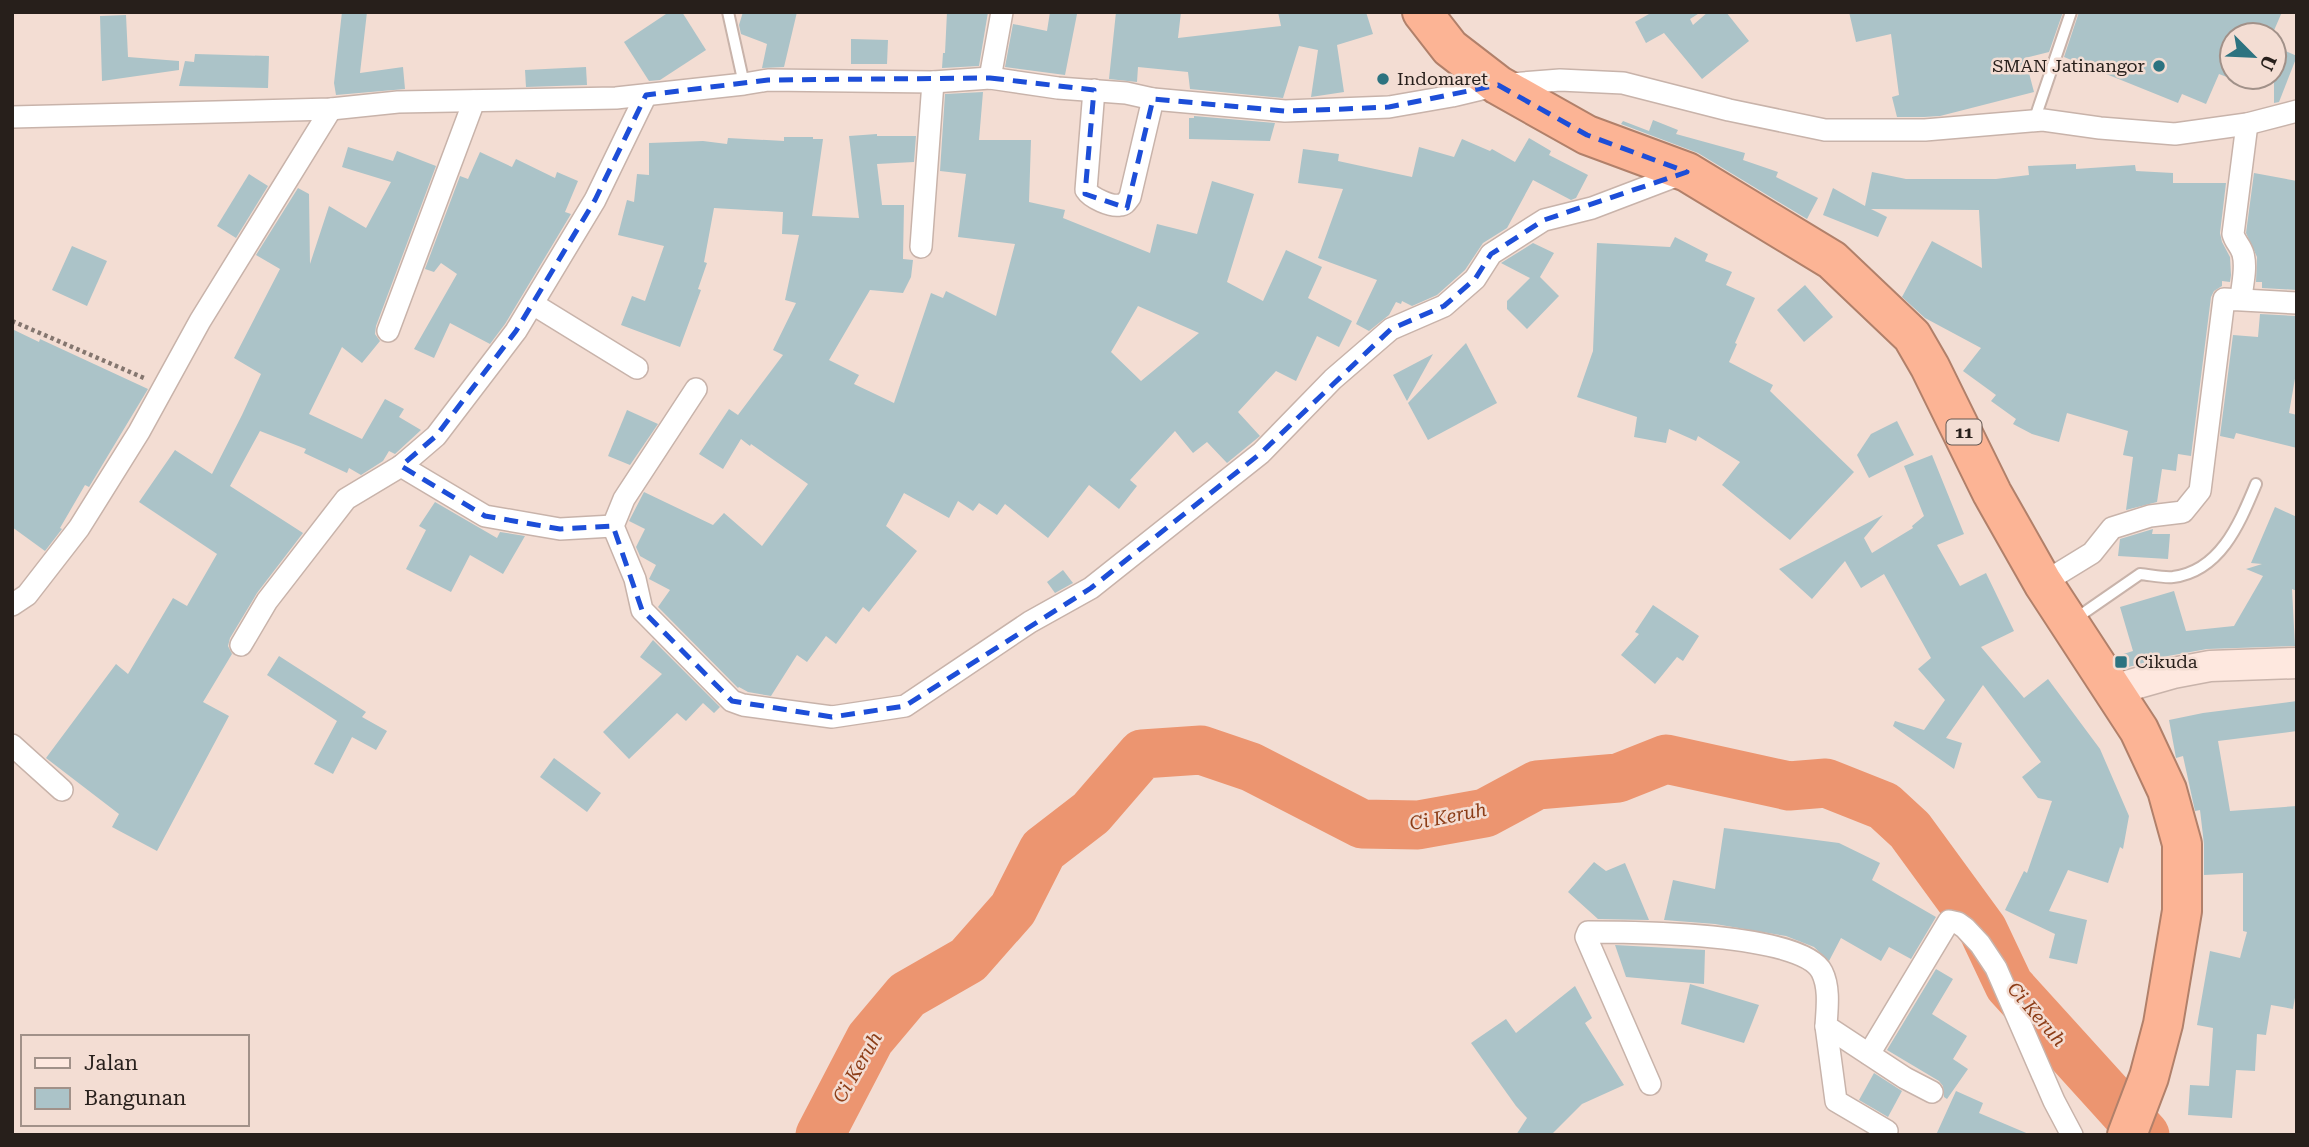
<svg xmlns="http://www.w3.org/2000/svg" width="2309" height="1147" font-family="'Roboto Serif',serif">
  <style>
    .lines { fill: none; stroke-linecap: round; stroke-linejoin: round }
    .river { stroke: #ec9570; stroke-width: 49 }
    .building { fill: #abc3c8; fill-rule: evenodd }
    .lane-casing { stroke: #c8b3aa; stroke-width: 14 }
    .street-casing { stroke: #c8b3aa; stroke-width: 24 }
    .secondary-casing { stroke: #c8b3aa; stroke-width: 33 }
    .highway-casing { stroke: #b1806a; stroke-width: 42 }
    .path { stroke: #84766f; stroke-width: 4.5; stroke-dasharray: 3.5 3.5; stroke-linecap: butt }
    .lane { stroke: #fff; stroke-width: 10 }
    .street { stroke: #fff; stroke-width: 21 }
    .secondary { stroke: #fee8df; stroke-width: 30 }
    .highway { stroke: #fcb495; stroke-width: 38 }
    .marked { fill: none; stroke: #1d4ed8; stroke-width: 5; stroke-dasharray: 14 9; stroke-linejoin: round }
    .poi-dot { fill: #2d7380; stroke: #f3ddd3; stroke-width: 2.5 }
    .labels { text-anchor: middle; stroke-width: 5; stroke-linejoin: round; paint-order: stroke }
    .shield { fill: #f3ddd3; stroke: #645852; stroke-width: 2 }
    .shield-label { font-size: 16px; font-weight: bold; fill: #271f1b }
    .poi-label { font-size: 18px; fill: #271f1b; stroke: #f3ddd3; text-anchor: start }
    .water-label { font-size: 19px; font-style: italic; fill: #8c3d17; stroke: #f3ddd3 }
  </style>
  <rect width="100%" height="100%" fill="#f3ddd3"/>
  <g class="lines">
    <!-- river -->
    <polyline class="river" points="820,1135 870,1039 907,995 968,960 1013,909 1043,850 1091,813 1142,754 1201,750 1251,767 1362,824 1418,825 1485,813 1537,785 1618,778 1666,759 1789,786 1826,783 1884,806 1910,830 1983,930 2009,985 2145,1135"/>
  </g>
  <!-- building -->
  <g class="building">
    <polygon points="342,12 367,12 360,73 403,67 405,89 336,95 334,83"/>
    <polygon points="669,12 682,12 706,50 660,80 649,81 624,42"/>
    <polygon points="743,12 797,12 784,67 762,68 767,44 741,34 739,25"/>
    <polygon points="947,12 988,12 979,66 942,68 943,53 945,53"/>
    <polygon points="1050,12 1077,14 1065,75 1005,67 1013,24 1047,31"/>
    <polygon points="1116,12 1181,12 1178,38 1281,26 1278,12 1366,12 1373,34 1337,45 1344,92 1311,97 1318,50 1299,46 1283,98 1190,89 1188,72 1138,67 1137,82 1109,79"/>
    <polygon points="1648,12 1701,12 1690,19 1693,25 1708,12 1726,12 1749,41 1702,79 1664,33 1646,43 1635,22 1649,14"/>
    <polygon points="1849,12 2063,12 2049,52 2025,58 2034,92 1940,116 1924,117 1897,117 1892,97 1899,95 1891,34 1856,42"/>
    <polygon points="2079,12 2282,12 2272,35 2232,35 2232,79 2219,74 2206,104 2182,94 2178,103 2064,57"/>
    <polygon points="126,15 128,57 179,61 179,70 102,81 100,16"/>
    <polygon points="851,39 888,40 887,64 851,64"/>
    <polygon points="2274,46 2297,56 2279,102 2274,103"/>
    <polygon points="195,54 269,56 268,88 179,86 185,61 194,62"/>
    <polygon points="586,67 587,85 526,87 525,70"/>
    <path d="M983,92l-4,48h52l-2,62 36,8 -2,8 87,35 7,-29 40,10 15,-53 42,13 -27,88 36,19 23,-51 36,17 -14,31 44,23 -13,26 -22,-11 -21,45 -20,-10 -38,41 22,24 -33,27 -20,-21 -14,11 -18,-22 -45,49 7,6 -18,23 -30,-24 -41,53 -43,-34 -8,11 -18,-12 -6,8 -15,-10 -9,17 -45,-25 -18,33 31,25 -48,61 -6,-5 -27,37 -10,-8 -19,26 -10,-7 -26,41 -23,-4 -9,-5 -1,1 -80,-81 12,-17 -21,-11 7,-14 -16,-9 -4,-9 9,-18 -16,-8 15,-29 69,33 11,-12 38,33 46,-62 -57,-40 -1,2 -9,-7 -18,30 -24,-15 30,-45 9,6 45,-60 -10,-5 23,-47 -11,-3 14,-65 -17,-1 1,-22 -69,-4 -10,54 3,1 -9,26 3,1 -21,57 -59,-22 11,-29 13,5 19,-55 -46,-11 9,-35 7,2 3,-28 12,1v-32l54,-2 24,3 1,-6 56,3v-4h29v2h10l-11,77 47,2 -10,-82 28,-2v2h39l-2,26 -37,2 5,41h22l-1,54 10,1 -2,17 -8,16 -33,-3 -41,70 30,15 -5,9 40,19 37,-110 12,5 3,-7 50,25 19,-72 -57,-7 8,-63 -26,-3 5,-77zM1138,306l61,27 -58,48 -30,-29z"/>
    <polygon points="1194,116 1275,123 1270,141 1189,139 1189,118 1194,118"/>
    <polygon points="1653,120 1678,130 1676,134 1745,153 1743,160 1778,172 1776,177 1818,198 1807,219 1698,153 1621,124 1623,121 1649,131"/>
    <polygon points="1529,138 1551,151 1549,155 1588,175 1576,198 1571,200 1533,180 1507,228 1483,243 1465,270 1437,295 1412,306 1402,301 1401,304 1396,302 1389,315 1369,331 1356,324 1377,280 1318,258 1343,189 1298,183 1303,149 1339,154 1338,161 1412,177 1419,147 1454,157 1462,139 1490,151 1492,149 1515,162"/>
    <polygon points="348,147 393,161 397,151 436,166 376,326 375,334 380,341 362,363 342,347 309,414 362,439 385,399 404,409 399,417 421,430 395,454 389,451 383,461 361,475 349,468 347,473 304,453 306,449 260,431 230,486 303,533 257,593 230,638 228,646 232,654 203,702 229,716 157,851 112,827 119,814 46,758 116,664 128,674 173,598 187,606 217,554 139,502 175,450 212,474 242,415 261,374 234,358 280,269 256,255 298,188 309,194 310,264 329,206 366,228 391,182 342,167"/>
    <polygon points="480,152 512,167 516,159 555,178 557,172 578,181 565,212 571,214 505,324 490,344 450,323 434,358 414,349 457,274 441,263 434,272 425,269 460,176 468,179"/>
    <polygon points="2076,164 2076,169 2135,165 2136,171 2173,173 2173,183 2226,183 2220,233 2222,242 2230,257 2231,275 2230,282 2222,281 2222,286 2214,291 2211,297 2191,456 2178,454 2176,471 2162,469 2157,502 2126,510 2133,457 2123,455 2128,431 2067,413 2059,442 2032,434 2013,424 2016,419 1991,401 1996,395 1963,371 1981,348 1925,318 1902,297 1932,241 1982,268 1979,210 1871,209 1887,217 1878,237 1823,215 1833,188 1865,206 1872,172 1906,179 1996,179 2029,175 2028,166"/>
    <polygon points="2254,173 2297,181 2297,290 2262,288 2262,282 2256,282 2257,257 2246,233"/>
    <polygon points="249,174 268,186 236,238 217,226"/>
    <polygon points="1675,237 1708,254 1705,261 1732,272 1726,285 1755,298 1735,343 1737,344 1729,362 1773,385 1770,391 1854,472 1790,540 1722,485 1740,462 1698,436 1696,441 1669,429 1666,443 1634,437 1637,417 1577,397 1593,351 1597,243 1670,247"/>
    <polygon points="1533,243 1554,253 1540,277 1559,296 1527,329 1507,309 1507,301 1530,278 1501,263"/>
    <polygon points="72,246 107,261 87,306 52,290"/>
    <polygon points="1805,285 1833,317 1804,342 1777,310"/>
    <polygon points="2260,314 2297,316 2297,367 2289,413 2297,415 2297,448 2236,433 2234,439 2220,436 2233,335 2258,337"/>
    <polygon points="12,329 39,342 40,339 148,389 89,487 85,485 60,528 62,529 45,551 12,527"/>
    <polygon points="1466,343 1497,403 1428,440 1408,403"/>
    <polygon points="1433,354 1407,401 1393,375"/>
    <polygon points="627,410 658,424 630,465 608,456"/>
    <polygon points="1897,421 1914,455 1869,478 1857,455 1871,434"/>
    <polygon points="1932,455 1964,534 1937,545 1960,586 1986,573 2014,631 1981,647 2024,698 2048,679 2100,749 2129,816 2123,849 2120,847 2108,883 2068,870 2049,911 2087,920 2077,964 2049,958 2055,934 2005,910 2024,871 2027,873 2052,801 2038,798 2022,777 2041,762 1983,685 1946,738 1962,743 1954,769 1893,726 1895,721 1924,730 1945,700 1918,669 1931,658 1884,574 1861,588 1845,561 1812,599 1779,569 1883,515 1864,538 1872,553 1913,528 1912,526 1924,516 1904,466"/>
    <polygon points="435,502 497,538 500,532 525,536 503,574 470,555 451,592 406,569 426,530 419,526"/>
    <polygon points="2275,507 2297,517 2297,591 2292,589 2295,646 2207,649 2168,656 2125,668 2117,656 2133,651 2120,607 2174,591 2186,631 2234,626 2263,576 2246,569 2262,564 2251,563"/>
    <polygon points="2153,529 2152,534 2170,534 2168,559 2118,556 2120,539"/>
    <polygon points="1063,570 1073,583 1055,593 1047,582"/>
    <polygon points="1653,605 1699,636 1683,661 1677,657 1655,684 1621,655 1639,634 1635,632"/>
    <polygon points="653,640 720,707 714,713 703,703 686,721 677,713 629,759 603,732 662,674 640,657"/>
    <polygon points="279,656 366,712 362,717 387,731 376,750 352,737 333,774 314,764 337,721 267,675"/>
    <polygon points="2297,701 2297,731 2218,741 2230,811 2297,806 2297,986 2293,1009 2271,1005 2266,1035 2257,1034 2255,1071 2236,1070 2232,1118 2188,1115 2190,1085 2209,1086 2213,1028 2197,1025 2210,951 2240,958 2247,932 2243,931 2243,873 2204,875 2204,844 2200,810 2195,811 2183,756 2176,758 2169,720 2203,713"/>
    <polygon points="554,758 601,793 587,812 540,777"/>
    <polygon points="1724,828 1839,843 1880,863 1872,880 1936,917 1911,959 1889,947 1881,961 1841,938 1829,961 1814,947 1786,936 1715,924 1664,920 1673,880 1715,889"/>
    <polygon points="1594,862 1606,871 1625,863 1649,920 1598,919 1568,892"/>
    <polygon points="1615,945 1705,950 1704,984 1626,977"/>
    <polygon points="1936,969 1953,979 1932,1014 1967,1036 1953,1059 1968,1069 1947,1099 1944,1097 1943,1086 1939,1081 1887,1050"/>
    <polygon points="1690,984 1759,1005 1744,1043 1681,1024"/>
    <polygon points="1575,986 1592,1018 1585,1023 1624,1085 1582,1104 1551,1135 1516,1135 1527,1118 1516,1106 1471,1043 1506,1019 1516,1033"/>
    <polygon points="1874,1073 1902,1091 1888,1117 1859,1100"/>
    <polygon points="1956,1091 1983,1103 1979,1113 2031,1135 1936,1135"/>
  </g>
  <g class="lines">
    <!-- lane casing -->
    <g class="lane-casing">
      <g id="lane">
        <polyline points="728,12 744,84"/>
        <polyline points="2034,121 2071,12"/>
        <path d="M2075,619l65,-45c11,1 23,4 33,3 48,-6 67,-55 83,-93"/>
      </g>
    </g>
    <!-- street casing -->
    <g class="street-casing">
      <g id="street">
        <polyline points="990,78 1002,12"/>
        <path d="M1094,90l-8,100c5,8 25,17 34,15 5,0 7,-4 10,-8l23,-98"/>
        <polyline points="12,117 331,109 398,102 616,98 744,84 768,80 933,82 990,78 1058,88 1126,93 1153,99 1285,111 1389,107 1452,96 1498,85 1560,80 1623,83 1729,110 1825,130 1925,130 2043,120 2100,128 2175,134 2247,124 2297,111"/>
        <polyline points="921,247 933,82"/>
        <path d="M2241,299c1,-14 6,-31 2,-45 -2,-8 -8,-12 -10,-20l14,-110"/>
        <polyline points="533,304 637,368"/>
        <polyline points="388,331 474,101"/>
        <polyline points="696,389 624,499 613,526 635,579 642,610 732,701 743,705 832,717 905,706 1030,622 1091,588 1261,453 1333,379 1391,329 1444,306 1475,279 1491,254 1544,220 1592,208 1684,173"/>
        <polyline points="401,466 485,516 560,529 613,526"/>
        <polyline points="2043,583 2092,553 2112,528 2150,516 2183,512 2200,491 2224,299 2297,303"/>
        <polyline points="12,605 27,595 79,528 139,432 200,321 331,109"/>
        <polyline points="241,645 267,601 346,499 401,466 436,436 516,331 595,200 646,95"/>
        <polyline points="12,745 62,790"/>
        <polyline points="1826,1026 1836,1101 1887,1131"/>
        <polyline points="1869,1054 1949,921 1958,923 1965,928 1980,944 1996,968 2054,1101 2072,1135"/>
        <path d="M1650,1084l-64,-147 2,-5c42,0 215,0 234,40 8,16 5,37 4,54l79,52 27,14"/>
      </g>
    </g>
    <!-- secondary casing -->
    <g class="secondary-casing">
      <polyline id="secondary" points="2113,690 2173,673 2210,666 2297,663"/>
    </g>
    <!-- highway casing -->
    <g class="highway-casing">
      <polyline id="highway" points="1422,12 1450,48 1498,85 1587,135 1687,172 1832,260 1912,336 1930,367 1992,493 2043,583 2139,730 2167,790 2182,844 2182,911 2163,1024 2149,1077 2127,1135"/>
    </g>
    <!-- path -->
    <polyline class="path" points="12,321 144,378"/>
    <!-- lane -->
    <use href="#lane" class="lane"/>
    <!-- street -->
    <use href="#street" class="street"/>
    <!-- secondary -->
    <use href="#secondary" class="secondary"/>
    <!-- highway -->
    <use href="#highway" class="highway"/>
  </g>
  <!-- marked area -->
  <path class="marked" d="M990,78l104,12 -9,104 42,14 26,-109 132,12 59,-2 45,-2 109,-22 89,50 100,37 -143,48 -53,34 -16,25 -31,27 -53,23 -130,124 -170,135 -186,118 -73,11 -100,-16 -90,-91 -29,-84 -53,3 -75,-13 -84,-50 35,-30 80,-105 79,-131 51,-105 122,-15z"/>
  <!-- markers -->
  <g class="poi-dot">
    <circle cx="2159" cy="66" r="7"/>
    <circle cx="1383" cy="79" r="7"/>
    <rect x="2114" y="655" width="14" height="14" rx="3.5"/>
  </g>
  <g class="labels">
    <!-- shield labels -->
    <rect class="shield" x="1946.5" y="419.5" width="35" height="25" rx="5"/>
    <g class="shield-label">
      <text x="1964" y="438">11</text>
    </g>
    <!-- poi labels -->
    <g class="poi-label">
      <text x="2145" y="72" text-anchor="end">SMAN Jatinangor</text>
      <text x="1397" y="85">Indomaret</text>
      <text x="2135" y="668">Cikuda</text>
    </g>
    <!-- water labels -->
    <g class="water-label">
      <text transform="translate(1448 816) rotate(-11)" y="7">Ci Keruh</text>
      <text transform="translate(2037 1014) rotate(49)" y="7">Ci Keruh</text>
      <text transform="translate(857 1067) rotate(-60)" y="7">Ci Keruh</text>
    </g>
  </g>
  <!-- border -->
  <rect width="2309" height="1147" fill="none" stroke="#271f1b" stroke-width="28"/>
  <!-- legend -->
  <rect x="21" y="1035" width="228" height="91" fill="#f3ddd3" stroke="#a19189" stroke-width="2"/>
  <rect x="35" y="1058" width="35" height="10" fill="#fee8df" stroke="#a19189" stroke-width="2"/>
  <text x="84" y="1070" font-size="21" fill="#271f1b">Jalan</text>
  <rect x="35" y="1088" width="35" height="21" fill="#abc3c8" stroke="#a19189" stroke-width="2"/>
  <text x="84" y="1105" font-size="21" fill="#271f1b">Bangunan</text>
  <!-- north arrow -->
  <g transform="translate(2253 56) rotate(114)"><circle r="33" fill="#f3ddd3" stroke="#a19189" stroke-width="2"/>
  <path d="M0-5L12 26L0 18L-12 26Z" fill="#2d7380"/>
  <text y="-10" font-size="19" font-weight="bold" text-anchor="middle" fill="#271f1b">U</text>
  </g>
</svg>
